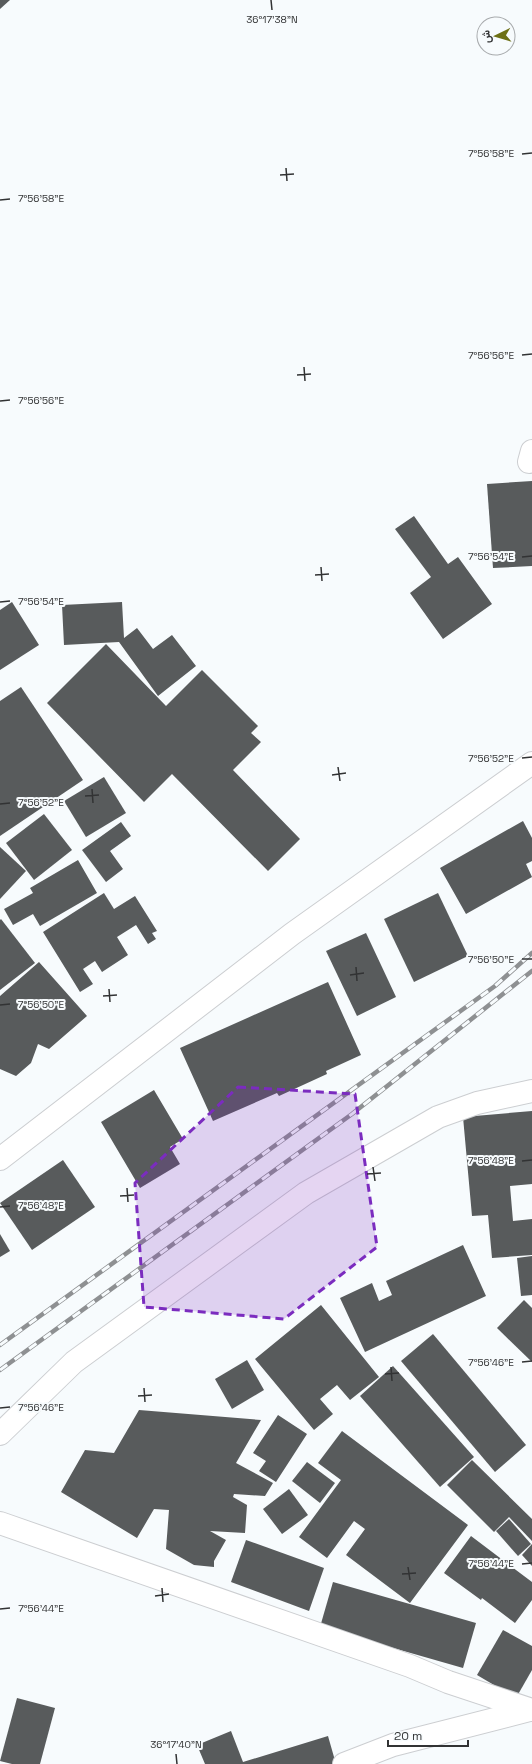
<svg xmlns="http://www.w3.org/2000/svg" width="532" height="1764" font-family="'Space Grotesk',Vazirmatn,sans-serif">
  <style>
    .building { fill: #585b5c }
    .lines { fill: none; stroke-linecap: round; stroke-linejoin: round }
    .street-casing { stroke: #ccced1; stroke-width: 24 }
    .street { stroke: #fff; stroke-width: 22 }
    .rail-casing { stroke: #8e9092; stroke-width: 4.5 }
    .rail { stroke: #f7fbfd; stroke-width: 3; stroke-dasharray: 9; stroke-linecap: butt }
    .marked { fill: #7b2cbf; fill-opacity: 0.2; stroke: #7b2cbf; stroke-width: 3; stroke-dasharray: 8 5; stroke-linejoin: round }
    .ticks { fill: none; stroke: #323334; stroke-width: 1.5 }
    .ticks-label { font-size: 10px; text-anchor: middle; fill: #323334; stroke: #f7fbfd; stroke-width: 4; stroke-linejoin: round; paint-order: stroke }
  </style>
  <rect width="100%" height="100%" fill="#f7fbfd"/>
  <!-- building -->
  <g class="building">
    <polygon points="0,0 10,0 0,9"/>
    <polygon points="532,481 532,566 493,568 487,484"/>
    <polygon points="414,516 448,564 458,557 492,604 443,639 410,593 431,577 395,529"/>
    <polygon points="12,602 39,645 0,670 0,610"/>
    <polygon points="122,602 124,638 137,628 153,649 172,635 196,666 158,696 119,642 64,645 62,605"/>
    <polygon points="106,644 166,706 202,670 258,726 251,733 261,742 233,770 300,839 268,871 172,774 144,802 47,703"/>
    <polygon points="21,687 83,780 0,836 0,701"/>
    <polygon points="104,777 126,813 86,837 64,801"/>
    <polygon points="44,814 72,850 34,880 6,843"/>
    <polygon points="523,821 532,838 532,861 526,864 532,877 466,914 440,868"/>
    <polygon points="121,822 131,836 110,851 123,869 106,882 82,850"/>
    <polygon points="0,847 26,871 0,899"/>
    <polygon points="78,860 97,893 40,926 33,914 13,925 4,909 33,893 30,888"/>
    <polygon points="104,893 114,909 135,896 157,931 152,933 156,939 148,944 136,925 117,937 128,955 102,972 95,961 83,969 93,984 80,992 43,932"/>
    <polygon points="438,893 468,956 414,982 384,919"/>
    <polygon points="1,919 35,963 0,990 0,920"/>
    <polygon points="366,933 396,997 357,1016 326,951"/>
    <polygon points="39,962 87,1016 49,1049 38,1044 31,1063 16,1076 0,1069 0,996"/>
    <polygon points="328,982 361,1055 326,1071 327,1074 279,1096 277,1093 213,1121 180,1048"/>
    <polygon points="154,1090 183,1139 170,1147 180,1164 140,1188 101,1122"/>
    <polygon points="532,1111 532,1184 510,1186 513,1221 532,1219 532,1255 492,1258 488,1215 472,1216 463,1117"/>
    <polygon points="63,1160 95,1207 32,1250 0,1203"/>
    <polygon points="0,1234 10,1251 0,1257"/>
    <polygon points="463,1245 486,1296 365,1352 340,1298 372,1283 379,1301 392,1295 386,1281"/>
    <polygon points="532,1256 532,1295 521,1296 517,1258"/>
    <polygon points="524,1300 532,1308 532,1362 497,1328"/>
    <polygon points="321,1305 379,1377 350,1400 337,1385 320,1399 333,1414 314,1430 255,1359"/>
    <polygon points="433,1334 526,1445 495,1472 401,1361"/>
    <polygon points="247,1360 264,1390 232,1409 215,1379"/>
    <polygon points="393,1366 474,1457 440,1487 360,1396"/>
    <polygon points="139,1410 261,1420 236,1463 273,1483 265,1496 234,1494 233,1497 247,1505 245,1533 210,1531 226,1540 214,1561 214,1567 194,1565 166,1549 169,1510 154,1509 137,1538 61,1492 85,1450 114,1453"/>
    <polygon points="278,1415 307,1434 276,1482 259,1471 266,1461 253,1453"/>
    <polygon points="342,1431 468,1525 410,1603 346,1555 365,1529 354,1521 327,1558 299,1537 341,1480 318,1463"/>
    <polygon points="472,1460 532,1519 532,1541 509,1517 494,1532 447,1485"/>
    <polygon points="307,1462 335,1483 320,1503 292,1481"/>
    <polygon points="289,1489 308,1515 282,1534 263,1509"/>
    <polygon points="509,1519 531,1544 518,1556 496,1531"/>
    <polygon points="471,1536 532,1582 532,1600 515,1623 482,1598 481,1600 444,1573"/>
    <polygon points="246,1540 324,1568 309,1611 231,1582"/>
    <polygon points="532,1544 532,1566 522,1555"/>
    <polygon points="333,1582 476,1623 463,1668 320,1627"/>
    <polygon points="503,1630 532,1646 532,1670 516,1698 477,1675"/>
    <polygon points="17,1698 55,1708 40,1764 12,1764 0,1761"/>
    <polygon points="231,1731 243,1762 328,1736 336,1764 205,1764 197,1745"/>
  </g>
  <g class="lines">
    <!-- street casing -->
    <g class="street-casing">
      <g id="street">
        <polyline points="529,462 532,451"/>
        <polyline points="0,1159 292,934 532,763"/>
        <polyline points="0,1434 74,1362 306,1193 438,1117 477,1103 532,1091"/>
        <polyline points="0,1523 410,1666 448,1682 532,1710"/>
        <polyline points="344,1764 393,1745 530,1710"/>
      </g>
    </g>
    <!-- street -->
    <use href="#street" class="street"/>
    <!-- rail casing -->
    <g class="rail-casing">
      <g id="rail">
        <polyline points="0,1345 495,986 532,953"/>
        <polyline points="0,1370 352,1114 532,971"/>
      </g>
    </g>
    <!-- rail -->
    <use href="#rail" class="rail"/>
  </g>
  <!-- marked area -->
  <path class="marked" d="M238,1087l117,7 22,153 -93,72 -140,-12 -9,-124z"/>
  <!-- ticks -->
  <path class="ticks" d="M271,0l1,10M522,154l10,-1M286,168l1,13M280,175l14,-1M0,200l10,-1M522,355l10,-1M304,367l1,14M297,375l14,-1M0,401l10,-1M522,557l10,-1M321,567l1,14M315,575l14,-1M0,602l10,-1M522,758l10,-1M338,767l2,14M332,775l14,-2M92,789l1,14M85,796l14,-1M0,804l10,-1M522,959h10M356,967l1,14M350,975l14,-2M109,989l1,13M103,996l14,-1M0,1005l10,-1M522,1161l10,-1M373,1167l2,14M367,1174l14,-1M127,1188l1,14M120,1196l14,-1M0,1207l10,-1M522,1362l10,-1M391,1367l1,14M385,1374l14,-1M144,1388l1,14M138,1396l14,-1M0,1408l10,-1M522,1564l10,-1M408,1567l2,13M402,1574l14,-1M162,1588l1,14M155,1596l14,-2M0,1609l10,-1M176,1754l1,10"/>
  <g class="ticks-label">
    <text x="272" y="23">36°17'38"N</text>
    <text x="491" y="157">7°56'58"E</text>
    <text x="41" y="202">7°56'58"E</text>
    <text x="491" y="359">7°56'56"E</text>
    <text x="41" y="404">7°56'56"E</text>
    <text x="491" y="560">7°56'54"E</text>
    <text x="41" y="605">7°56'54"E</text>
    <text x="491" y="762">7°56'52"E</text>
    <text x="41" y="806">7°56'52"E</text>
    <text x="491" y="963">7°56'50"E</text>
    <text x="41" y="1008">7°56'50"E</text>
    <text x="491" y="1164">7°56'48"E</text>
    <text x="41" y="1209">7°56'48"E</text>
    <text x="491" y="1366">7°56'46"E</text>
    <text x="41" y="1411">7°56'46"E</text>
    <text x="491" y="1567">7°56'44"E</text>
    <text x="41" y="1612">7°56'44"E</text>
    <text x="176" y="1748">36°17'40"N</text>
  </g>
  <!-- north arrow -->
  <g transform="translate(496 36) rotate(265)"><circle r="19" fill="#f7fbfd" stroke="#a8abad"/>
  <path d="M0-3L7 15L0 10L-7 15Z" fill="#6d7015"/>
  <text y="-6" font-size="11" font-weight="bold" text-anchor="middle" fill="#323334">ش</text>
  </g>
  <!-- scale -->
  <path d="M388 1740v6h80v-6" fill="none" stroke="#323334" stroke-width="2"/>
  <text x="394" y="1740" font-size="12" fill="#323334" stroke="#f7fbfd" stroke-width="3" paint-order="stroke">20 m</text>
</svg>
